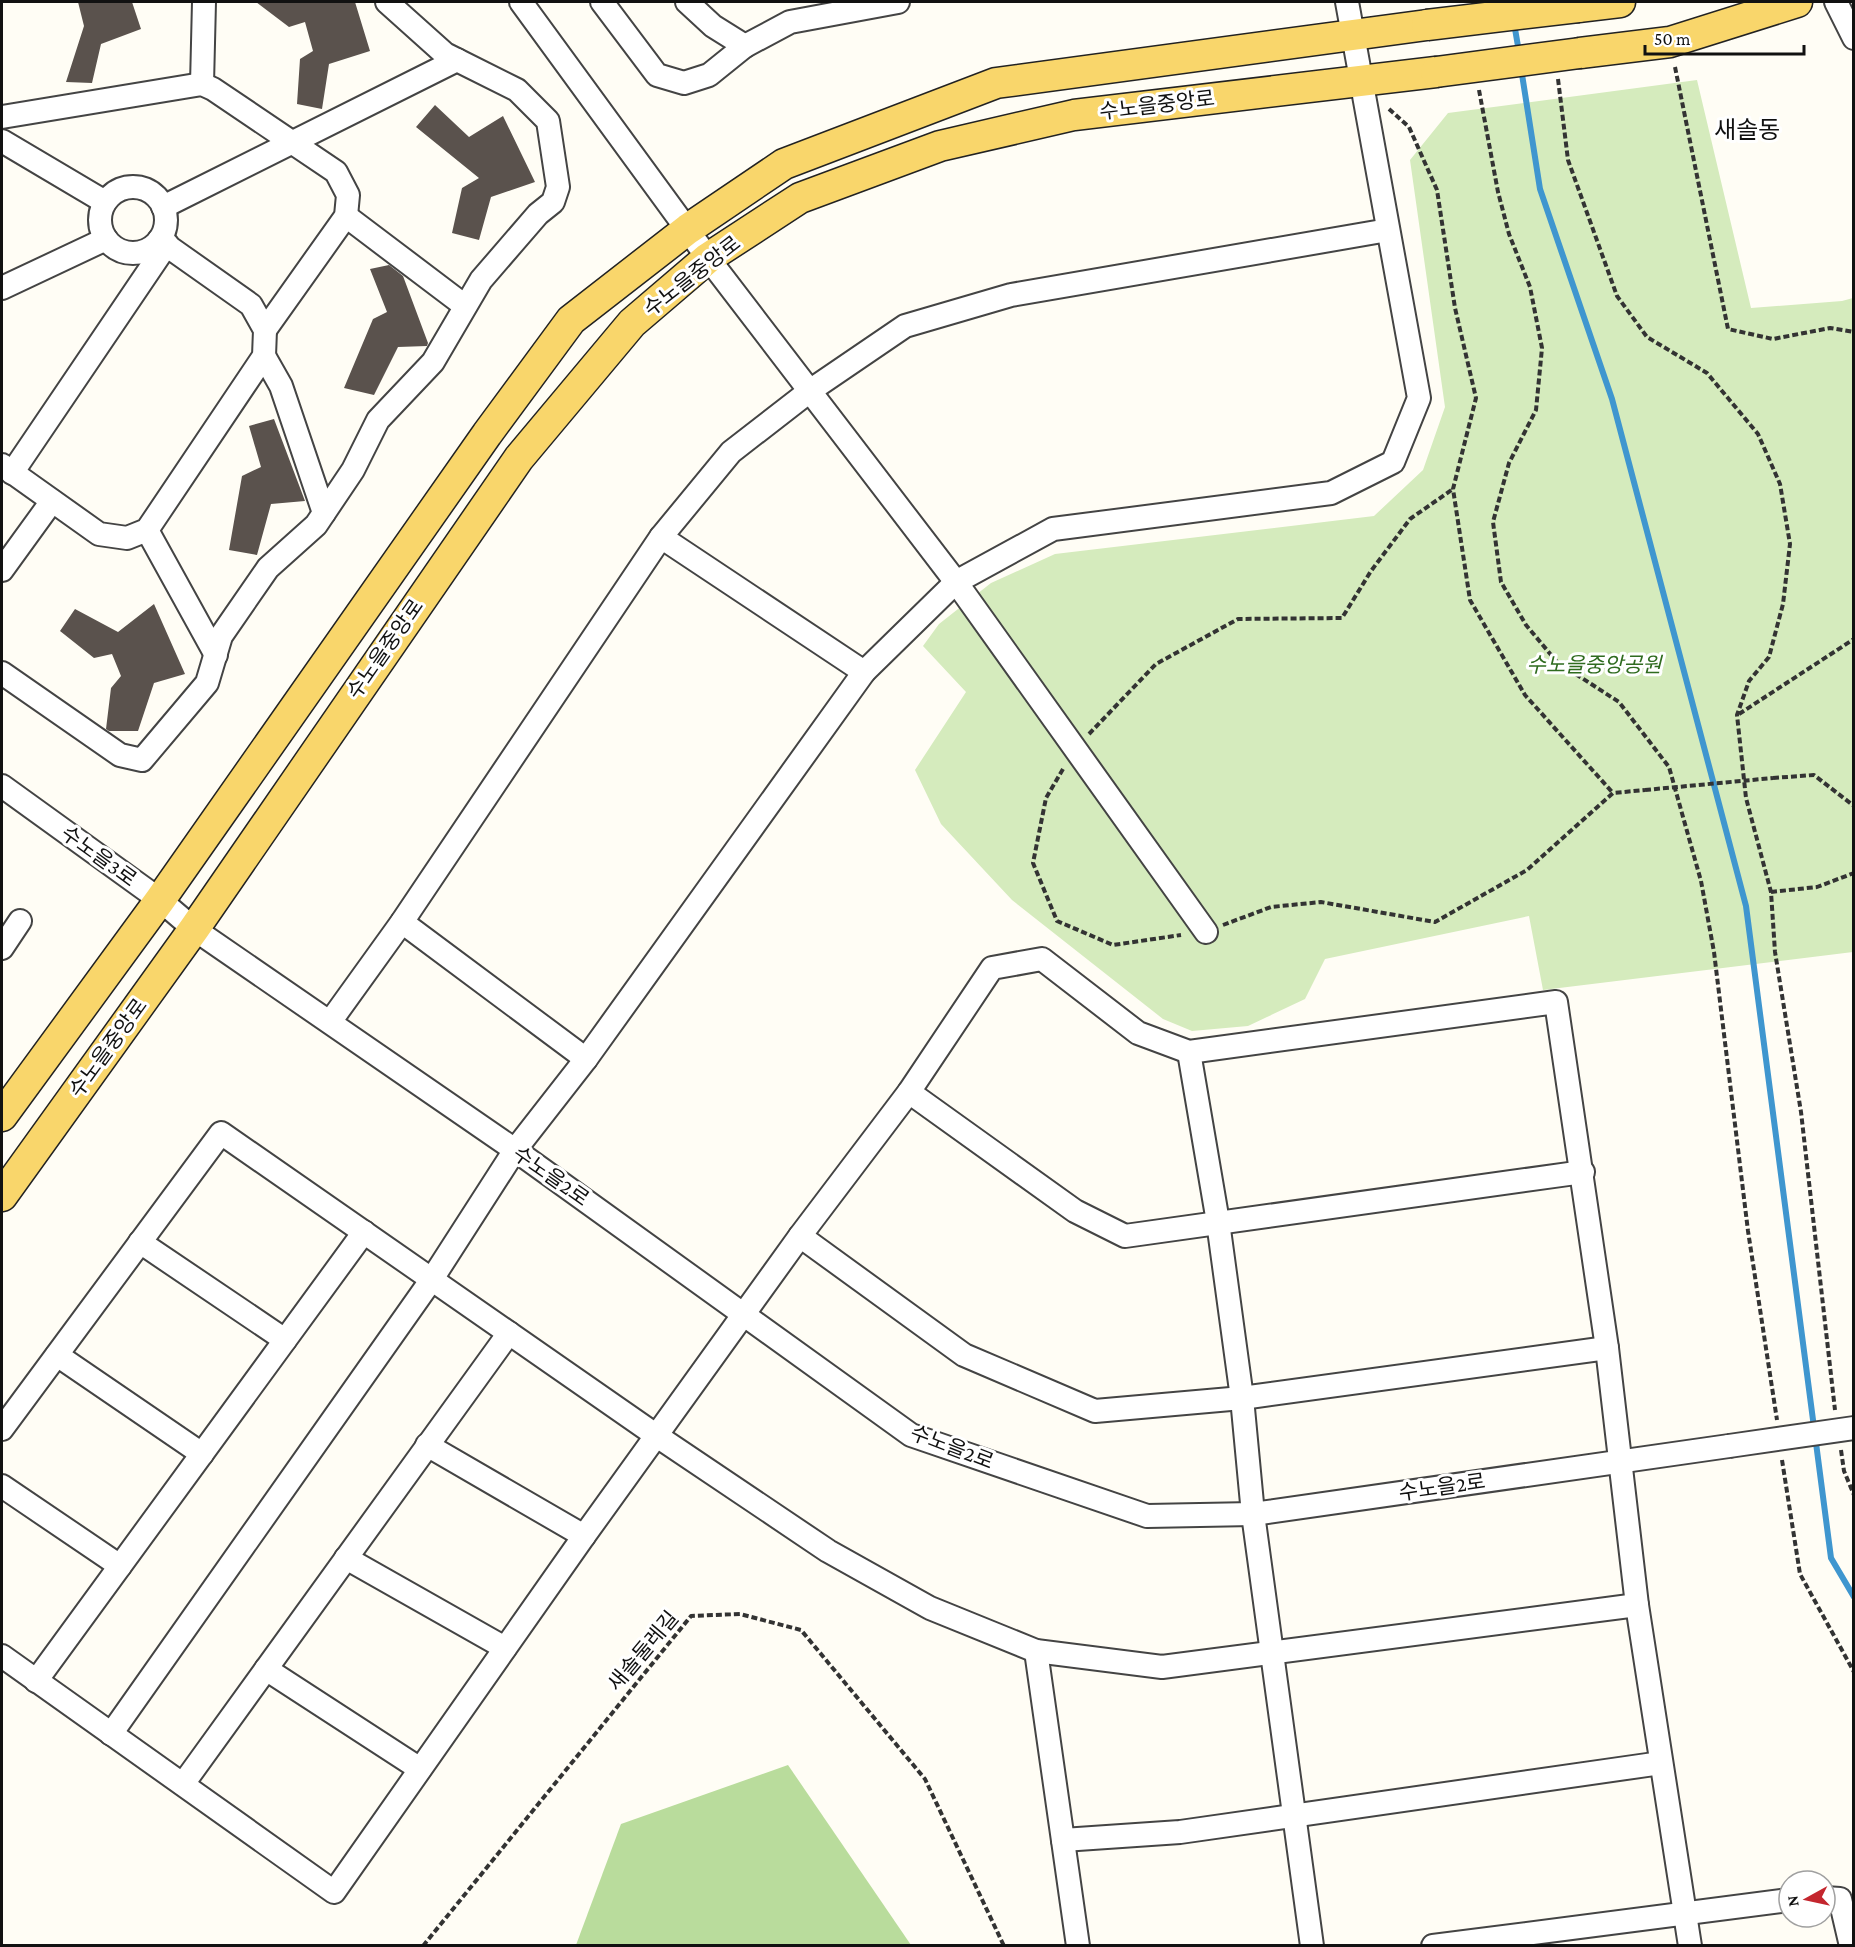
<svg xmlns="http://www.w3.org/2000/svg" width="1855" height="1947" font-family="'Crimson Pro','Noto Sans KR',serif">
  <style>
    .green { fill: #d5ebbd }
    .forest { fill: #b9dc9c }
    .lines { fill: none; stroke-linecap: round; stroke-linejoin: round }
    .stream { stroke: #3f96cf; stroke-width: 6 }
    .building { fill: #5a524d }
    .minor-casing { stroke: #444; stroke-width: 26 }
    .major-casing { stroke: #222; stroke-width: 33 }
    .path { stroke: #333; stroke-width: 4; stroke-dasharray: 6 3; stroke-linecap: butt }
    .minor { stroke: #fff; stroke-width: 22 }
    .major { stroke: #f9d66b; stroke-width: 30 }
    .minor-bridge-casing { stroke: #444; stroke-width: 26; stroke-linecap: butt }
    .major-bridge-casing { stroke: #222; stroke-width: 33; stroke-linecap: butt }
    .path-bridge { stroke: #333; stroke-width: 4; stroke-dasharray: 6 3; stroke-linecap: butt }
    .minor-bridge { stroke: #fff; stroke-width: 22 }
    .major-bridge { stroke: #f9d66b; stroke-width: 30 }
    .labels { text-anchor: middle; stroke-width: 6; stroke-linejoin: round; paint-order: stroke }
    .street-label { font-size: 21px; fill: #111; stroke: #fff }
    .park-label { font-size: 21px; font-style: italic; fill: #2f6b1f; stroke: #fff }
    .quarter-label { font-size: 24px; fill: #111; stroke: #fff }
  </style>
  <rect width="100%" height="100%" fill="#fffdf5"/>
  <!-- green -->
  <polygon class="green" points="1697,80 1751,308 1842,301 1853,298 1853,952 1543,990 1529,916 1325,959 1305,999 1248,1026 1192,1031 1163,1019 1012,900 941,824 915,770 966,692 923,646 939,624 991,583 1055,554 1374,516 1423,470 1445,407 1410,160 1448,113"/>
  <!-- forest -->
  <polygon class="forest" points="788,1765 911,1945 576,1945 621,1824"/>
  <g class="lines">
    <!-- stream -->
    <g class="stream">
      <polyline points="1514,23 1519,52"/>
      <polyline points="1521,68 1540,189 1612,399 1746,906 1831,1558 1854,1597"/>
    </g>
  </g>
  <!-- building -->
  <g class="building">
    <polygon points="78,2 132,2 141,29 101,44 92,83 66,82 84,26"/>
    <polygon points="256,2 355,2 370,51 329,64 322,109 297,104 300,59 313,51 305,22 289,27"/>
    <polygon points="435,105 469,137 503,116 535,182 491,197 479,240 452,233 462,188 479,178 416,127"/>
    <polygon points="389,265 403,276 428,343 427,346 398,347 374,395 344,388 373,319 387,312 370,269"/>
    <polygon points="274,419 305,501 271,504 257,555 229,550 242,476 261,467 249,426"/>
    <polygon points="154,604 185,674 154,683 138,731 109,731 106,729 111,688 121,676 112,654 94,658 60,631 75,609 118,632"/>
  </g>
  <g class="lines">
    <!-- minor casing -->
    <g class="minor-casing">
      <g id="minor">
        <polyline points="521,2 708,258 956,582 1206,932"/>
        <polyline points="602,2 657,75 684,83 709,75 745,46 790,22 898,2"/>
        <polyline points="687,2 713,26 745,46"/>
        <polyline points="1836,2 1854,38"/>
        <polyline points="202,84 204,2"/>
        <polyline points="2,117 202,84 213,89 336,172 348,195 346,216 265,330"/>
        <polyline points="2,141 105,202"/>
        <circle cx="133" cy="220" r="33"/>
        <polyline points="163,207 457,60"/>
        <polyline points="346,216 465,306"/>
        <polyline points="2,288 106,239"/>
        <polyline points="264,356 281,386 324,513"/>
        <polyline points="2,465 99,534 127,538 147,530 264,356 265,330 251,305 159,240"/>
        <polyline points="12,473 167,244"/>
        <polyline points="147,530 216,655"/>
        <polyline points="661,537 864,672"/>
        <polyline points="2,570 52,501"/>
        <polyline points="2,673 120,755 142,760 207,683 221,636 268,568 316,525 353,470 378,420 433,362 481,280 538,214 553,202 558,187 548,121 517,90 445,54 387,2"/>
        <polyline points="2,786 160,900 194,929 515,1150 911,1435 1147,1516 1253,1514 1729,1446"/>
        <polyline points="402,922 586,1059"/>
        <polyline points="2,948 20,921"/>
        <polyline points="330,1022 402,922 661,537 731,452 811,390 905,326 1011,295 1388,230"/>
        <polyline points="1189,1052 1218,1222 1242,1398 1253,1514 1312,1946"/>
        <polyline points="909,1092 1075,1211 1125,1236 1583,1172"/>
        <polyline points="800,1236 964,1355 1095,1411 1242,1398 1607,1348"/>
        <polyline points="140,1242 285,1340"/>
        <polyline points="57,1355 202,1454"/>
        <polyline points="2,1429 221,1133 657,1436 828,1551 930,1608 1036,1651 1162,1667 1637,1605"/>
        <polyline points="427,1445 584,1536"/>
        <polyline points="2,1486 120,1566"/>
        <polyline points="346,1558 505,1648"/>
        <polyline points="1036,1651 1078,1946"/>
        <polyline points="2,1656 334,1892 584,1536 800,1236 909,1092 992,968 1042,959 1138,1033 1189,1052 1556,1002 1607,1348 1637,1605 1690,1946"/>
        <polyline points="266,1669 420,1769"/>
        <polyline points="36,1681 364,1232"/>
        <polyline points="111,1734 432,1279 515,1150 586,1059 864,672 956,582 1053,529 1331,493 1393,462 1419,398 1347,2"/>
        <polyline points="183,1784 509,1333"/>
        <polyline points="1063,1840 1180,1832 1661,1763"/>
        <polyline points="1825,1898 1840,1899 1851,1946"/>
        <polyline points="1433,1946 1789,1900"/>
      </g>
    </g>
    <!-- major casing -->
    <g class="major-casing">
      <g id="major">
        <polyline points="1578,7 1620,2"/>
        <polyline points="1580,53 1670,42 1797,2"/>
        <polyline points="2,1116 160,900 487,434 571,320 688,229 784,164 996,83 1427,25"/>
        <polyline points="2,1196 194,929 519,458 632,323 708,258 800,198 940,146 1074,115 1436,72"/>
      </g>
    </g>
    <!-- path -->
    <g class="path">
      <polyline points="1675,67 1728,329 1773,339 1830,328 1854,332"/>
      <polyline points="1558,79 1568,160 1617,296 1647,337 1707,373 1758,434 1780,484 1790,544 1783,604 1769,657 1749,681 1737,715 1746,798 1771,892 1775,952 1801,1112 1835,1410"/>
      <polyline points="1479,90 1498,192 1509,234 1530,287 1542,348 1536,410 1509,463 1493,522 1501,582 1526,625 1557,662 1619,702 1669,767 1701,881 1714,952 1748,1231 1777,1420"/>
      <polyline points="1389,109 1409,127 1437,190 1455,308 1476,398 1453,489 1470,600 1525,695 1613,793"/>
      <polyline points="1739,714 1854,639"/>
      <polyline points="1089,734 1156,664 1238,619 1342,618 1371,571 1410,519 1453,489"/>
      <polyline points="1063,769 1046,798 1033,863 1057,921 1113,945 1181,935"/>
      <polyline points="1773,778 1814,775 1854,806"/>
      <polyline points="1771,892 1817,887 1854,873"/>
      <polyline points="1223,925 1271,907 1321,902 1435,922 1527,870 1613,793 1645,790"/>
      <polyline points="1841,1450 1844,1471 1854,1495"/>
      <polyline points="1782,1460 1800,1574 1854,1672"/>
      <polyline points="423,1946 691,1616 740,1614 801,1630 925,1779 1004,1946"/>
    </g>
    <!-- minor -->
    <use href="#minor" class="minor"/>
    <!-- major -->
    <use href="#major" class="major"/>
    <!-- minor-bridge casing -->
    <g class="minor-bridge-casing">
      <polyline id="minor-bridge" points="1729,1446 1854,1428"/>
    </g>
    <!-- major-bridge casing -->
    <g class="major-bridge-casing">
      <g id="major-bridge">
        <polyline points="1427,25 1578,7"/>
        <polyline points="1436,72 1580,53"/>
      </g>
    </g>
    <!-- path-bridge -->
    <polyline class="path-bridge" points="1645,790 1773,778"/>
    <!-- minor-bridge -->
    <use href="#minor-bridge" class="minor-bridge"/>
    <!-- major-bridge -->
    <use href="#major-bridge" class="major-bridge"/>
  </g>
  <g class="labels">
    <!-- street labels -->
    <g class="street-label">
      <text transform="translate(1157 105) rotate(-7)" y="7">수노을중앙로</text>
      <text transform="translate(692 276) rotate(-38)" y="7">수노을중앙로</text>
      <text transform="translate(385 649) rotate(-55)" y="7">수노을중앙로</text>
      <text transform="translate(99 856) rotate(36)" y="7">수노을3로</text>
      <text transform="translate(108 1048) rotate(-54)" y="7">수노을중앙로</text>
      <text transform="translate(551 1176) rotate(35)" y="7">수노을2로</text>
      <text transform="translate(952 1447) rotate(21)" y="7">수노을2로</text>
      <text transform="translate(1442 1487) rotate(-8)" y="7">수노을2로</text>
      <text transform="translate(643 1651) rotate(-50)" y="7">새솔둘레길</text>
    </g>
    <!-- park labels -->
    <g class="park-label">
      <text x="1594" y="672">수노을중앙공원</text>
    </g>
    <!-- quarter labels -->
    <g class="quarter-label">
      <text x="1747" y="138">새솔동</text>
    </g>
  </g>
  <!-- border -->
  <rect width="1855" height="1947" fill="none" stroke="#111111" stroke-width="6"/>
  <!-- north arrow -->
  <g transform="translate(1807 1899) rotate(262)"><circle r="28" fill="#ffffff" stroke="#a0a0a0" stroke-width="1.5"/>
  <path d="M0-4.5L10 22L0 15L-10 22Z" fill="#c4262e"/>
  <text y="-9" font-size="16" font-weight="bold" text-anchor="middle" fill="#111111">N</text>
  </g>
  <!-- scale -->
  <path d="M1645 45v9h159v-9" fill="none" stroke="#111111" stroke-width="3"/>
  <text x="1654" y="45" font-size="18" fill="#111111" stroke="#ffffff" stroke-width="4.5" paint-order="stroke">50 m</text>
</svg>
